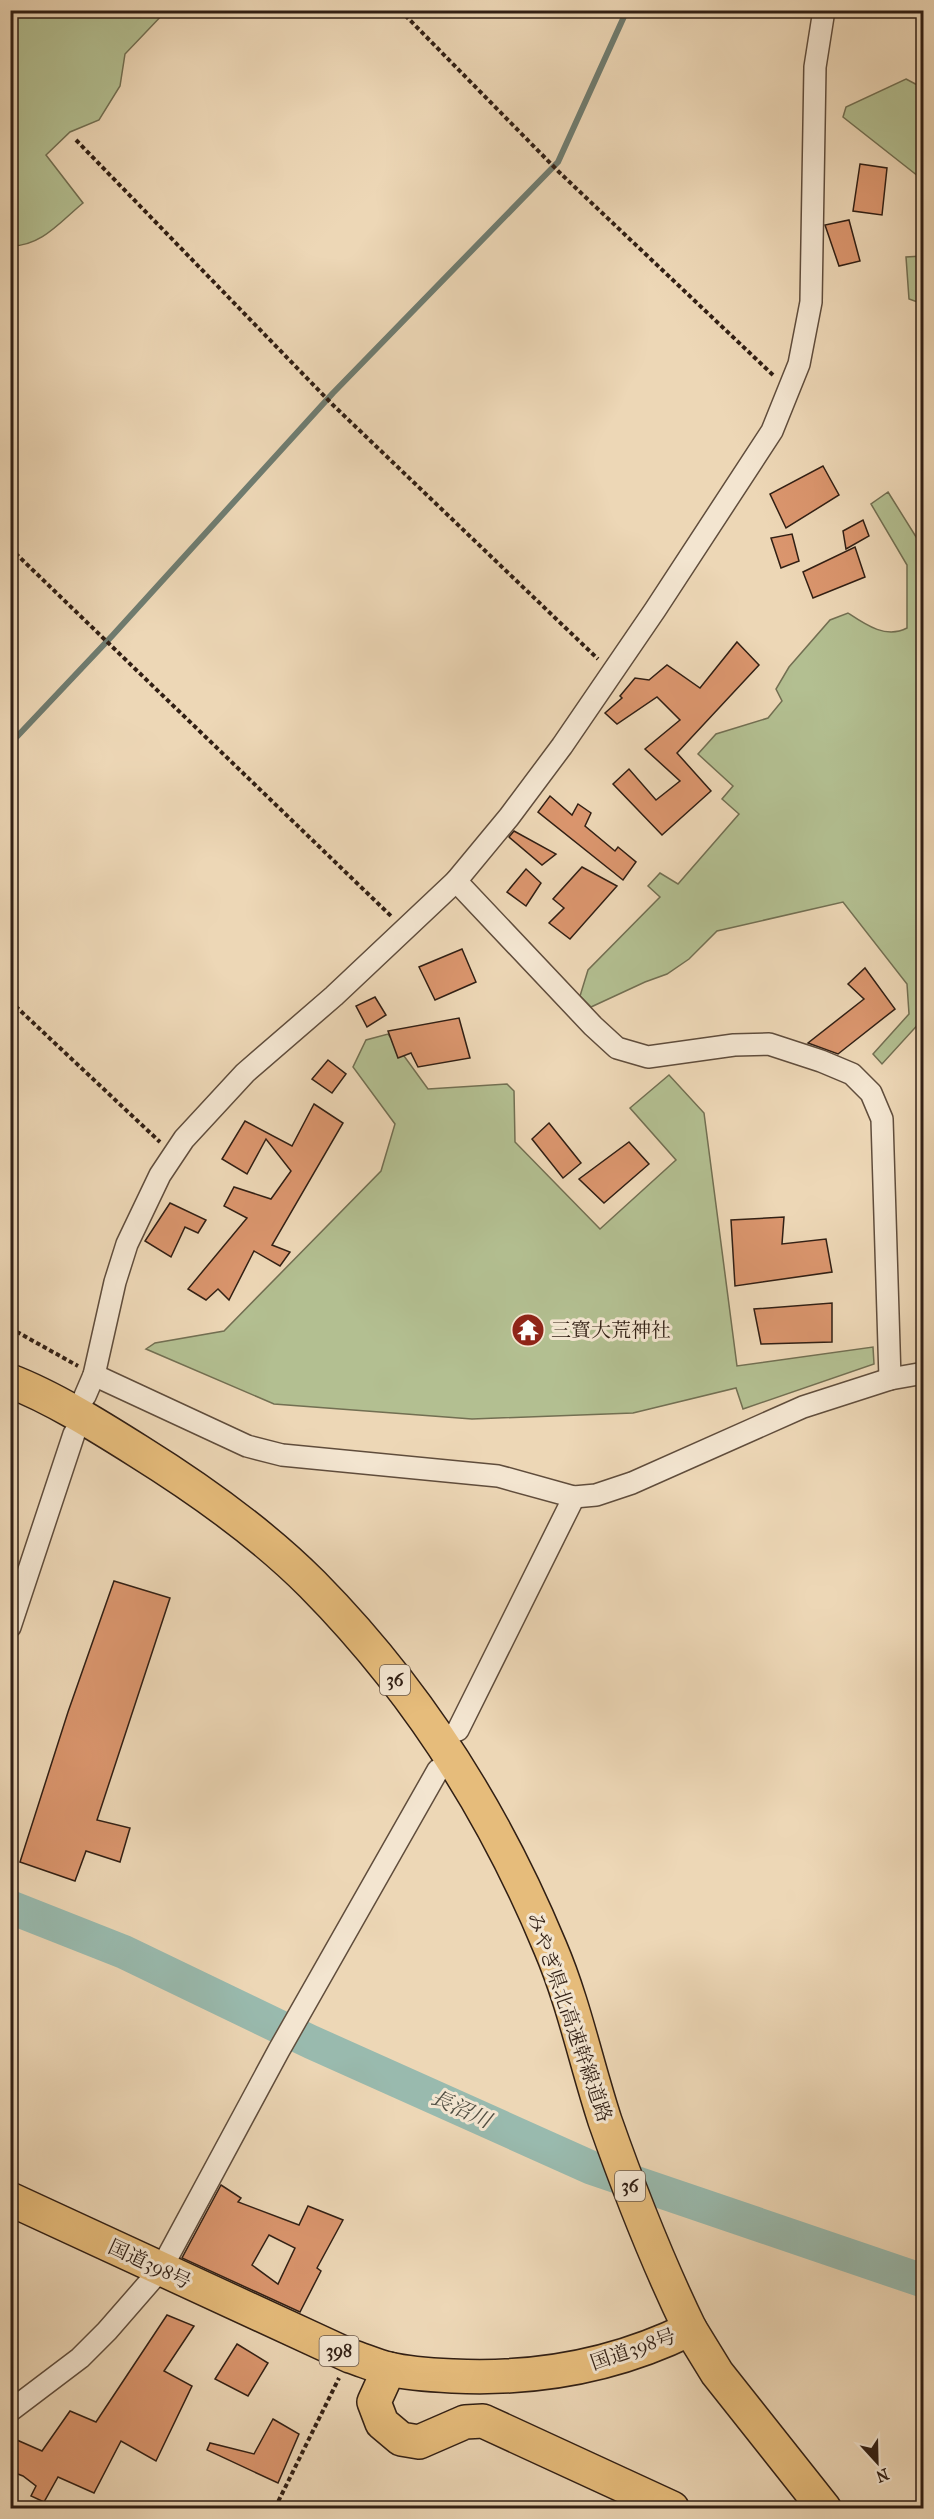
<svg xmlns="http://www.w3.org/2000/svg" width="934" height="2519" font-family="'IM FELL French Canon','Noto Serif JP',serif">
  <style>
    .green { fill: #b3bf91; stroke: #726f52; stroke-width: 1.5 }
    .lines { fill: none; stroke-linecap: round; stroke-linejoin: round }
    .stream { stroke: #6f7c70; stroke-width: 6 }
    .river { stroke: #99baae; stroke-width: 34 }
    .building { fill: #db966e; stroke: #311f14; stroke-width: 1.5; fill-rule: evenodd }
    .minor-casing { stroke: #604d3c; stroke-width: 24 }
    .primary-casing { stroke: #311f14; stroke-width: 36 }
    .trunk-casing { stroke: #311f14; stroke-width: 36 }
    .path { stroke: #311f14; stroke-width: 4; stroke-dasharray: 4.5 3; stroke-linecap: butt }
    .minor { stroke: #f3e5d0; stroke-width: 21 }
    .primary { stroke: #e6bc7b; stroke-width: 33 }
    .trunk { stroke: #e6bc7b; stroke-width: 33 }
    .labels { text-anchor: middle; stroke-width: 6; stroke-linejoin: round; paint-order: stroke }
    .shield { fill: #f3e5d0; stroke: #6b5a4c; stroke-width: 1.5 }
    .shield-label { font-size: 18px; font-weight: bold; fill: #311f14 }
    .poi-label { font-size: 20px; fill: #311f14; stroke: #f3e5d0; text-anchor: start }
    .street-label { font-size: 20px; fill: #311f14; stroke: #f3e5d0 }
    .water-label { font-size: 21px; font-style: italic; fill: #504e42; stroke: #f3e5d0 }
  </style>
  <rect width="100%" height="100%" fill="#edd7b6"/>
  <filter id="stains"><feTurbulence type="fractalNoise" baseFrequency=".00333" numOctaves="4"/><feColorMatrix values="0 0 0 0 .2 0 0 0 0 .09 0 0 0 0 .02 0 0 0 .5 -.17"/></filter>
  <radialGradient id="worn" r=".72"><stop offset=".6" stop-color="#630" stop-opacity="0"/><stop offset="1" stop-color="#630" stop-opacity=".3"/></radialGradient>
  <!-- green -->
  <g class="green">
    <path d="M10,11h156l-41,43 -5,32 -21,34 -29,12 -24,23 37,48c-22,18 -42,44 -73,43z"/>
    <polygon points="906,79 923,88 923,180 843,117 846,107"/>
    <polygon points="923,256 924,256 923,304 909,299 906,257"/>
    <path d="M888,492l35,56v471l-41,45 -9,-10 36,-40 -2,-30 -64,-82 -126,29 -28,28 -22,15 -22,8 -54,25 -11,-11 8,-26 72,-73 -12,-11 12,-13 18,11 61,-70 -17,-15 11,-13 -35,-32 18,-20 52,-16 14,-17 -6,-12 13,-22 41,-47 18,-7c18,12 38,26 59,15v-63l-36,-61z"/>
    <polygon points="388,1034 428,1089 507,1084 514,1091 515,1142 600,1229 676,1160 630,1108 669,1075 704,1113 737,1366 873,1347 874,1364 743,1409 736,1388 633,1413 472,1419 274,1404 146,1349 155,1343 224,1331 381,1171 395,1124 353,1067 366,1040"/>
  </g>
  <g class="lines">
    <!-- stream -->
    <polyline class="stream" points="10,744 112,636 333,393 558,162 627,10"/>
    <!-- river -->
    <polyline class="river" points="10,1907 124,1952 311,2042 592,2168 924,2281"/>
  </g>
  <!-- building -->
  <g class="building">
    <polygon points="860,164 887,168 882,215 853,211"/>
    <polygon points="849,220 860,261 839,266 825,225"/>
    <polygon points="823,466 839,495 786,528 770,494"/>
    <polygon points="863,520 869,536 846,549 843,531"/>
    <polygon points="792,534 799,561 781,568 771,538"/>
    <polygon points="855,547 865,577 813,598 803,572"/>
    <polygon points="737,642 759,665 677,753 711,791 662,835 613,784 629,769 656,800 680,781 645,749 680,720 657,697 617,724 605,713 622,698 620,696 635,678 649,680 667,665 700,688"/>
    <polygon points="550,796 572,815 578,804 591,813 585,826 615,851 618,847 636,862 623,880 538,812"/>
    <polygon points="514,831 556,854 542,865 509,837"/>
    <polygon points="582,867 617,886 570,939 549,923 564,908 553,899"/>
    <polygon points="526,869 541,883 526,906 507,892"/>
    <polygon points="462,949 476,982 435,1000 419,967"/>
    <polygon points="865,968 895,1009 838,1054 808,1043 864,999 848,984"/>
    <polygon points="375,997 386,1015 367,1027 356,1006"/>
    <polygon points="459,1018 470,1058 418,1067 411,1053 398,1058 388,1031"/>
    <polygon points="328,1060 346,1074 332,1093 312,1079"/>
    <polygon points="314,1104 343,1123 272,1245 290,1252 280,1266 254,1251 229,1300 218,1289 206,1300 188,1289 247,1218 224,1206 234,1187 271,1199 291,1171 266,1139 247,1174 222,1159 245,1121 292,1146"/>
    <polygon points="549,1123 581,1163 563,1178 532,1139"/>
    <polygon points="629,1142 649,1164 604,1203 579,1179"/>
    <polygon points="170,1203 206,1220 198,1233 185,1227 171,1257 145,1241"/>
    <polygon points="784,1217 782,1244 826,1239 832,1272 735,1286 731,1220"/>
    <polygon points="832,1303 832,1342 761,1344 754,1309"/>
    <polygon points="114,1581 170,1598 97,1820 130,1828 120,1862 86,1851 75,1881 20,1862 68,1712"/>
    <path d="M221,2185l20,13 -3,4 61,23 9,-19 35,14 -26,48 4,3 -21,41 -118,-54zM269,2235l26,13 -17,36 -26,-19z"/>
    <polygon points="167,2315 194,2326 164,2371 192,2386 156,2461 121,2441 94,2493 58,2477 44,2502 31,2496 36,2486 23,2476 10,2471 10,2437 42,2451 70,2411 96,2422"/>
    <polygon points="237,2344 268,2363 248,2396 215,2379"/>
    <polygon points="273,2419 299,2434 278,2483 207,2450 210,2443 254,2454"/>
  </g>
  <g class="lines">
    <!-- minor casing -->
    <g class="minor-casing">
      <g id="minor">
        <polyline points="456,881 593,1026 617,1048 648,1057 734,1045 769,1044 821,1061 852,1074 871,1093 882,1119 890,1379"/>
        <polyline points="94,1375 247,1446 282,1455 498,1476 574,1497 596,1495 632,1483 803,1407 890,1379 924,1373"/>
        <polyline points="85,1396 94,1375 115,1282 127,1244 160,1175 184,1139 245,1073 334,996 456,881 509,817 562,746 655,610 772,431 799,364 811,302 815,67 824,10"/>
        <polyline points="10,1627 74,1434"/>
        <polyline points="458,1730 574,1497"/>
        <polyline points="10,2411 80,2358 107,2331 161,2269 279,2050 438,1770"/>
      </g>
    </g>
    <!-- primary casing -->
    <g class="primary-casing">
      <path id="primary" d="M10,1381c42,16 90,46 128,70 61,38 123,82 174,133 103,104 182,228 238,363 24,56 36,116 55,174 25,71 52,140 85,208"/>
    </g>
    <!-- trunk casing -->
    <g class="trunk-casing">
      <g id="trunk">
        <path d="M10,2199l340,157c13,4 26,10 39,13 21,5 43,6 64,7 83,4 162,-10 237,-47l27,44 107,135"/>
        <polyline points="389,2369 374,2402 382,2423 401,2439 419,2442 465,2422 483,2421 672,2508"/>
      </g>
    </g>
    <!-- path -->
    <g class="path">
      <polyline points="400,10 559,172 774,376"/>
      <polyline points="76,140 333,405 598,659"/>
      <polyline points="10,548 392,917"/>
      <polyline points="10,1001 160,1142"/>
      <polyline points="10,1328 78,1366"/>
      <polyline points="275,2508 339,2378"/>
    </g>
    <!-- minor -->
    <use href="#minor" class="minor"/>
    <!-- primary -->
    <use href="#primary" class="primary"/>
    <!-- trunk -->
    <use href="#trunk" class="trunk"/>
  </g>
  <!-- icons -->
  <defs>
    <g id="temple-disc" transform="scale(1.725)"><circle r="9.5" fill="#8f2418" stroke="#f3e5d0"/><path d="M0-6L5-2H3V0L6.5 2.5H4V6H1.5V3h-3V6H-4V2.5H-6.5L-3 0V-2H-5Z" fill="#fff"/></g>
  </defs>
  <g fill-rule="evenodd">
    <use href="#temple-disc" x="528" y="1330"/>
  </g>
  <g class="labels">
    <!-- shield labels -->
    <g class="shield">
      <rect x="380" y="1665" width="30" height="30" rx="4.5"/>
      <rect x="615" y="2171" width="30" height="30" rx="4.5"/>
      <rect x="319.5" y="2336" width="39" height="30" rx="4.5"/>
    </g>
    <g class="shield-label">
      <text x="395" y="1686">36</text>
      <text x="630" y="2192">36</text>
      <text x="339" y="2357">398</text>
    </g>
    <!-- poi labels -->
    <g class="poi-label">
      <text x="551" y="1337">三寳大荒神社</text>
    </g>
    <!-- street labels -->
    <g class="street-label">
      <text transform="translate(570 2017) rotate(71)" y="7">みやぎ県北高速幹線道路</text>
      <text transform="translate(150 2264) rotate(25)" y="7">国道398号</text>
      <text transform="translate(633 2349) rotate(-19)" y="7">国道398号</text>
    </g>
    <!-- water labels -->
    <g class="water-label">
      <text transform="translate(461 2109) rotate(24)" y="7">長沼川</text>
    </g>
  </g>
  <!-- margin -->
  <rect width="934" height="2519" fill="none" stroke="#edd7b6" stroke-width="36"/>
  <rect x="12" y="12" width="910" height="2495" fill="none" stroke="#311f14" stroke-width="3"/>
  <rect x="18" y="18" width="898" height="2483" fill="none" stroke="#311f14" stroke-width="1.5"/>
  <!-- north arrow -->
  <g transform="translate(877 2462) rotate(158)" stroke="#f3e5d0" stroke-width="4.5" paint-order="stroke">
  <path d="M0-4.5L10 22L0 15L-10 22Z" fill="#311f14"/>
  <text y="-9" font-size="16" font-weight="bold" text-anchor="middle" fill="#311f14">N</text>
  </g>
  <rect width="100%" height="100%" filter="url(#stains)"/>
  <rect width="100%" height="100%" fill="url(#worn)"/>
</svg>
